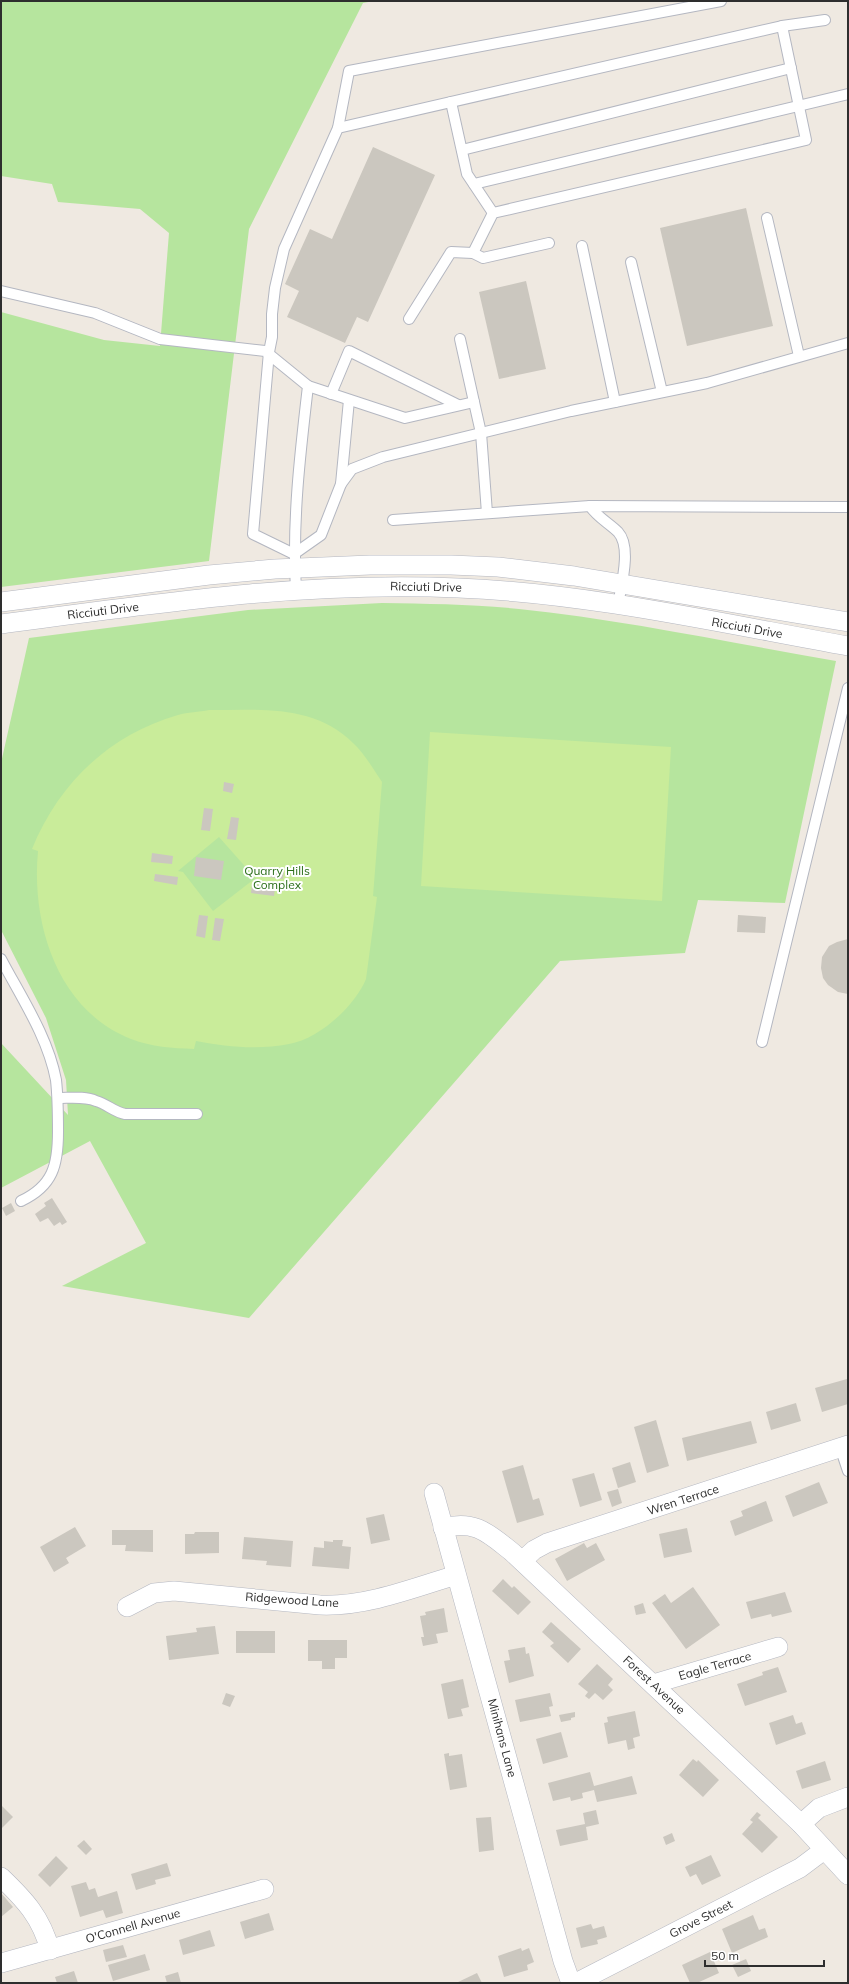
<svg xmlns="http://www.w3.org/2000/svg" width="849" height="1984" font-family="Mulish,sans-serif">
  <style>
    .green { fill: #b6e59e }
    .pitch { fill: #c9ec9a; fill-rule: evenodd }
    .building { fill: #cbc7bf }
    .lines { fill: none; stroke-linecap: round; stroke-linejoin: round }
    .lane-casing { stroke: #b4b7c1; stroke-width: 12 }
    .street-casing { stroke: #b4b7c1; stroke-width: 20 }
    .lane { stroke: #fff; stroke-width: 10 }
    .street { stroke: #fff; stroke-width: 19 }
    .labels { text-anchor: middle; stroke-width: 4; stroke-linejoin: round; paint-order: stroke }
    .street-label { font-size: 12px; fill: #2e2e2e; stroke: #fff }
    .park-label { font-size: 12px; fill: #2c6e1b; stroke: #fff }
  </style>
  <rect width="100%" height="100%" fill="#efe9e1"/>
  <!-- green -->
  <g class="green">
    <polygon points="1,1 374,1 363,3 249,229 209,561 1,587 1,312 104,340 160,346 169,233 140,209 58,202 52,184 1,176"/>
    <path d="M382,603c46,1 91,1 137,6 106,11 212,34 317,52l-51,242 -87,-3 -13,53 -125,8 -311,357 -187,-32 84,-43 -56,-102 -89,47v-145l67,72 -2,-35 -20,-62 -45,-88v-167l28,-125 219,-28z"/>
  </g>
  <!-- pitch -->
  <g class="pitch">
    <path d="M209,710c50,0 105,-6 144,33 12,11 20,26 29,39l-9,114 4,1 -11,82c-11,27 -47,60 -77,65 -30,6 -63,3 -93,-3l-2,8c-22,-1 -42,-2 -63,-10 -74,-29 -100,-116 -93,-188l-6,-2c27,-66 77,-114 146,-134 10,-3 21,-3 31,-5zM219,837l38,43h-4l-40,31 -30,-39 -5,-1z"/>
    <polygon points="430,732 671,747 662,901 421,886"/>
  </g>
  <!-- building -->
  <g class="building">
    <polygon points="373,147 435,175 368,322 357,317 345,343 287,317 299,291 285,284 310,229 332,239"/>
    <polygon points="746,208 773,326 687,346 660,228"/>
    <polygon points="526,281 546,369 499,379 479,292"/>
    <polygon points="224,782 234,784 232,793 223,791"/>
    <polygon points="204,808 213,809 210,831 201,830"/>
    <polygon points="231,817 239,818 236,840 227,839"/>
    <polygon points="152,853 173,856 172,864 151,862"/>
    <polygon points="196,857 224,861 221,880 194,876"/>
    <polygon points="262,868 284,871 283,879 260,876"/>
    <polygon points="155,874 178,877 177,885 154,881"/>
    <polygon points="252,884 275,888 274,896 251,893"/>
    <polygon points="199,915 208,916 205,938 196,936"/>
    <polygon points="738,915 766,917 765,933 737,932"/>
    <polygon points="215,918 224,919 220,941 212,940"/>
    <polygon points="848,939 848,994 838,992 828,985 823,978 821,968 822,957 829,946 837,942"/>
    <polygon points="52,1198 67,1222 62,1225 60,1222 54,1226 48,1218 40,1222 35,1214 46,1206 44,1203"/>
    <polygon points="11,1203 15,1211 6,1216 2,1208"/>
    <polygon points="847,1379 848,1404 822,1412 815,1388"/>
    <polygon points="796,1403 801,1421 771,1430 766,1412"/>
    <polygon points="656,1420 669,1466 647,1473 634,1427"/>
    <polygon points="751,1421 757,1443 687,1461 682,1438"/>
    <polygon points="630,1462 636,1482 618,1488 612,1468"/>
    <polygon points="523,1465 533,1500 539,1498 544,1515 517,1523 502,1471"/>
    <polygon points="594,1473 602,1500 580,1507 572,1479"/>
    <polygon points="819,1482 828,1503 793,1517 785,1496"/>
    <polygon points="618,1489 622,1503 612,1507 607,1492"/>
    <polygon points="766,1501 773,1521 735,1536 730,1521 743,1516 741,1511"/>
    <polygon points="384,1514 390,1540 371,1544 366,1518"/>
    <polygon points="75,1527 86,1546 66,1558 69,1563 54,1572 40,1547"/>
    <polygon points="687,1528 692,1552 664,1558 659,1534"/>
    <polygon points="112,1530 153,1530 153,1552 125,1551 126,1545 112,1545"/>
    <polygon points="195,1532 219,1532 219,1553 185,1554 185,1534 194,1534"/>
    <polygon points="244,1537 293,1541 291,1567 266,1565 267,1561 242,1559"/>
    <polygon points="333,1540 343,1540 342,1546 351,1547 349,1569 312,1566 314,1547 324,1548 324,1541 333,1542"/>
    <polygon points="584,1543 587,1548 596,1543 605,1560 567,1581 555,1559"/>
    <polygon points="503,1579 512,1588 514,1586 531,1602 518,1615 492,1591"/>
    <polygon points="693,1587 720,1625 686,1649 652,1603 665,1594 671,1603"/>
    <polygon points="785,1592 792,1612 772,1617 771,1614 751,1619 746,1602"/>
    <polygon points="643,1603 646,1613 636,1615 634,1606"/>
    <polygon points="444,1608 448,1632 436,1634 438,1643 423,1646 421,1637 424,1637 420,1616 426,1615 425,1612"/>
    <polygon points="551,1622 581,1649 568,1663 550,1646 554,1643 542,1632"/>
    <polygon points="215,1626 219,1654 169,1660 166,1636 197,1632 196,1628"/>
    <rect x="236" y="1631" width="39" height="22"/>
    <polygon points="308,1640 347,1640 347,1658 335,1658 335,1669 322,1669 322,1661 308,1661"/>
    <polygon points="525,1647 526,1654 529,1653 534,1676 509,1683 504,1661 510,1660 508,1650"/>
    <polygon points="597,1664 613,1679 608,1685 613,1690 603,1700 595,1693 589,1699 585,1696 588,1692 578,1684"/>
    <polygon points="778,1667 787,1692 745,1706 737,1684 763,1675 762,1672"/>
    <polygon points="463,1679 469,1707 461,1709 463,1716 448,1719 441,1684"/>
    <polygon points="226,1693 235,1696 230,1707 222,1704"/>
    <polygon points="550,1693 553,1706 549,1707 551,1716 520,1722 515,1700"/>
    <polygon points="635,1711 640,1736 633,1738 635,1748 628,1750 626,1740 608,1744 604,1723 608,1722 607,1717"/>
    <polygon points="575,1712 575,1717 571,1718 571,1720 561,1722 559,1715"/>
    <polygon points="793,1715 796,1724 802,1722 806,1734 776,1745 769,1723"/>
    <polygon points="561,1732 568,1757 543,1764 536,1739"/>
    <polygon points="449,1753 449,1756 462,1754 467,1787 450,1790 444,1754"/>
    <polygon points="693,1759 697,1762 698,1760 719,1780 703,1797 679,1775"/>
    <polygon points="825,1761 831,1780 802,1789 796,1771"/>
    <polygon points="590,1772 594,1786 632,1776 637,1794 597,1802 594,1790 582,1793 583,1798 571,1801 570,1797 553,1801 548,1783"/>
    <polygon points="1,1805 13,1817 1,1829"/>
    <polygon points="596,1810 599,1824 586,1827 588,1840 560,1846 556,1830 585,1824 583,1813"/>
    <polygon points="757,1812 761,1815 758,1818 778,1837 762,1853 742,1834 753,1822 750,1820"/>
    <polygon points="491,1817 494,1850 479,1852 476,1818"/>
    <polygon points="672,1833 675,1841 666,1845 663,1837"/>
    <polygon points="84,1840 92,1849 86,1855 77,1846"/>
    <polygon points="711,1855 721,1876 702,1885 696,1874 690,1877 685,1867"/>
    <polygon points="56,1856 68,1868 50,1887 38,1875"/>
    <polygon points="167,1863 171,1876 155,1880 156,1884 136,1890 131,1874"/>
    <polygon points="86,1882 89,1890 95,1888 98,1897 117,1891 123,1913 106,1918 103,1910 80,1917 71,1886"/>
    <polygon points="1,1893 13,1907 1,1917"/>
    <polygon points="269,1913 274,1930 245,1939 240,1922"/>
    <polygon points="753,1915 759,1930 765,1928 768,1937 732,1953 722,1929"/>
    <polygon points="591,1924 593,1929 604,1926 607,1937 597,1940 598,1944 581,1948 576,1928"/>
    <polygon points="210,1930 215,1946 183,1955 179,1940"/>
    <polygon points="123,1945 127,1957 106,1962 103,1950"/>
    <polygon points="521,1948 522,1951 529,1948 534,1962 527,1965 528,1970 504,1977 498,1956"/>
    <polygon points="710,1952 719,1973 697,1983 690,1983 682,1965"/>
    <polygon points="145,1954 150,1970 113,1981 108,1965"/>
    <polygon points="746,1959 751,1971 738,1977 732,1965"/>
    <polygon points="74,1971 78,1983 57,1983 55,1977"/>
    <polygon points="178,1972 181,1983 167,1983 165,1976"/>
    <polygon points="477,1973 482,1983 456,1983"/>
  </g>
  <g class="lines">
    <!-- lane casing -->
    <g class="lane-casing">
      <g id="lane">
        <polyline points="782,26 825,20"/>
        <polyline points="451,102 467,174 493,213"/>
        <polyline points="338,128 349,71 721,1"/>
        <polyline points="462,150 791,68"/>
        <polyline points="474,184 848,94"/>
        <polyline points="767,218 799,356"/>
        <polyline points="582,246 615,402"/>
        <polyline points="631,262 662,392"/>
        <path d="M1,291l94,22 65,26 105,12 43,35c-8,68 -16,136 -12,204"/>
        <polyline points="409,319 451,252 473,253 483,258 549,243"/>
        <polyline points="460,339 474,402"/>
        <polyline points="308,386 405,418 474,402 481,433 487,513"/>
        <polyline points="331,394 349,351 458,405"/>
        <polyline points="341,484 349,400"/>
        <path d="M590,506c7,11 19,17 28,26 14,15 3,54 0,73"/>
        <polyline points="393,520 590,506 848,507"/>
        <polyline points="294,554 253,534 269,352 272,337 272,314 275,288 284,249 338,128 782,26 806,140 493,213 473,253"/>
        <polyline points="294,554 321,535 341,484 352,469 383,457 571,411 707,383 848,343"/>
        <path d="M1,959c20,38 47,78 55,121 2,18 2,35 2,52 0,33 -5,54 -37,69"/>
        <polyline points="762,1042 848,688"/>
        <path d="M58,1098c12,0 27,-2 38,3 11,3 18,11 29,13h72"/>
        <polyline points="840,1447 848,1471"/>
      </g>
    </g>
    <!-- street casing -->
    <g class="street-casing">
      <g id="street">
        <polyline points="1,602 209,575 275,569 370,565 451,565 498,567 574,576 848,622"/>
        <path d="M1,624c152,-20 303,-43 457,-36 130,5 262,35 390,58"/>
        <polyline points="434,1493 563,1961 571,1983"/>
        <path d="M443,1528c32,-9 46,6 69,24l289,272 47,51"/>
        <polyline points="522,1561 534,1550 547,1543 848,1445"/>
        <path d="M127,1607l27,-14 20,-2 146,14c45,2 94,-17 136,-30"/>
        <polyline points="653,1684 778,1647"/>
        <polyline points="801,1824 819,1808 848,1797"/>
        <path d="M1,1877c24,23 40,40 49,73"/>
        <polyline points="1,1963 264,1889"/>
        <polyline points="576,1983 800,1868 824,1850"/>
      </g>
    </g>
    <!-- lane -->
    <use href="#lane" class="lane"/>
    <!-- street -->
    <use href="#street" class="street"/>
  </g>
  <g class="labels">
    <!-- street labels -->
    <g class="street-label">
      <text transform="translate(426 587) rotate(1)" y="4">Ricciuti Drive</text>
      <text transform="translate(103 611) rotate(-7)" y="4">Ricciuti Drive</text>
      <text transform="translate(747 628) rotate(10)" y="4">Ricciuti Drive</text>
      <text transform="translate(683 1500) rotate(-18)" y="4">Wren Terrace</text>
      <text transform="translate(292 1600) rotate(4)" y="4">Ridgewood Lane</text>
      <text transform="translate(715 1666) rotate(-16)" y="4">Eagle Terrace</text>
      <text transform="translate(654 1685) rotate(43)" y="4">Forest Avenue</text>
      <text transform="translate(502 1738) rotate(75)" y="4">Minihans Lane</text>
      <text transform="translate(701 1919) rotate(-27)" y="4">Grove Street</text>
      <text transform="translate(133 1926) rotate(-16)" y="4">O'Connell Avenue</text>
    </g>
    <!-- park labels -->
    <g class="park-label">
      <text x="277" y="875">Quarry Hills<tspan x="277" dy="14">Complex</tspan></text>
    </g>
  </g>
  <!-- border -->
  <rect width="849" height="1984" fill="none" stroke="#2e2e2e" stroke-width="4"/>
  <!-- scale -->
  <path d="M705 1960v6h119v-6" fill="none" stroke="#2e2e2e" stroke-width="2"/>
  <text x="711" y="1960" font-size="12" fill="#2e2e2e" stroke="#ffffff" stroke-width="3" paint-order="stroke">50 m</text>
</svg>
